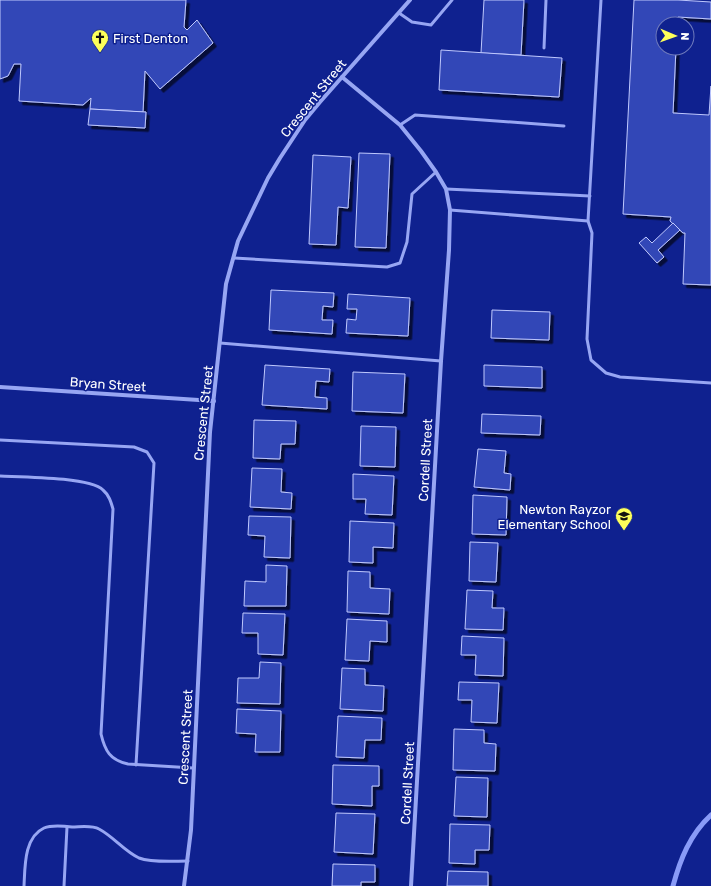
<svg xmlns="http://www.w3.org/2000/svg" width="711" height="886" font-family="Rubik,sans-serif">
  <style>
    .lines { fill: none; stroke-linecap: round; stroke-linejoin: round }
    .stream { stroke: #899bf7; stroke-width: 5 }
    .building { fill: #3346b7; stroke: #bfc9fe; filter: url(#shadow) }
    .service { stroke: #97a6f3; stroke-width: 3 }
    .minor { stroke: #97a6f3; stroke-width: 4 }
    .labels { text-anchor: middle; stroke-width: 3; stroke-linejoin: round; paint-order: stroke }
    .poi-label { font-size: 13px; fill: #fff; stroke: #0f218f; text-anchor: start }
    .street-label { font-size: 13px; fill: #fff; stroke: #0f218f }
  </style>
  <defs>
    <filter id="shadow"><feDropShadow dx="3.5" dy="3.5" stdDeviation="0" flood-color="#0009"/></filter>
  </defs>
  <rect width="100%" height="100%" fill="#0f218f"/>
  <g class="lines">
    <!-- stream -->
    <path class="stream" d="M673,886c7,-26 17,-52 38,-71"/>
  </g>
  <!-- building -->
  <g class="building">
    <polygon points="0,0 186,0 184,27 187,30 197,20 213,43 160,89 145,71 143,112 90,109 91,98 83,105 19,101 21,64 14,64 8,76 0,79"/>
    <polygon points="484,0 524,0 521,55 481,53"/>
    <polygon points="634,0 678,0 711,2 711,19 678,17 677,24 663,24 663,48 676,48 673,113 709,115 711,86 711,285 683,284 685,233 683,233 670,221 671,217 623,214"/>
    <polygon points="441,50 562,58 559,97 439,90"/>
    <polygon points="90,109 146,112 145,128 88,125"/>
    <polygon points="359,153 390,154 386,248 355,247"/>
    <polygon points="313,155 351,157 348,208 338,207 336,245 309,244"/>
    <polygon points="673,223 680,230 658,250 664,257 657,263 639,243 646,237 652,243"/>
    <polygon points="271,290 334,293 333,307 323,306 322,320 333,320 332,334 269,330"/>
    <polygon points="348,294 410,298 408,336 346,333 347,319 356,320 357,309 347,309"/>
    <polygon points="492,310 550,312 549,340 491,338"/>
    <polygon points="265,365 330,369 329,382 316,381 315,397 327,398 327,409 262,405"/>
    <polygon points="484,365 542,367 542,388 484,386"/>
    <polygon points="353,372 405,374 403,413 352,411"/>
    <polygon points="482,414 541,416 540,435 481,433"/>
    <polygon points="254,420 296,421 295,444 281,444 280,459 253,458"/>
    <polygon points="361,426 396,427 395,467 360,466"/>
    <polygon points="478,449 506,451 504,473 511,474 510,490 474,487"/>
    <polygon points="252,468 282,469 281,492 292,493 291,509 250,507"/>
    <polygon points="353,474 394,476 392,515 365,514 366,499 353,499"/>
    <polygon points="473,495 507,497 506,535 472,534"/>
    <polygon points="249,516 291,517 290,558 264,557 265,536 248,535"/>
    <polygon points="350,521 394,523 393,548 373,547 373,563 349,562"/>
    <polygon points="470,542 498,543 496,582 469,581"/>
    <polygon points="266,565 287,566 286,606 244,606 245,581 266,582"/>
    <polygon points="348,571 370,572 370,588 390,589 389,614 347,612"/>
    <polygon points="467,590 493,591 492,608 504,608 503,630 465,629"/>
    <polygon points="243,613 285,614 283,655 258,654 258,633 242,633"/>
    <polygon points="347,619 387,621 387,642 370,641 369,661 345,660"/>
    <polygon points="462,636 504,638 503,676 475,675 476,655 461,655"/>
    <polygon points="260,662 281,663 280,704 237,703 238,678 259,678"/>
    <polygon points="342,668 365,669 365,685 384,686 383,711 340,709"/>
    <polygon points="459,682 499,683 497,723 471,722 472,700 458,700"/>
    <polygon points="237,709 281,711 280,752 255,752 256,734 236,733"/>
    <polygon points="338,716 382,718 381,740 365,740 364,758 336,757"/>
    <polygon points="454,729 484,730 484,743 496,744 495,771 453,770"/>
    <polygon points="333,765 379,766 379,786 372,786 372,806 332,804"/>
    <polygon points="456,777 488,778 487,817 454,816"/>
    <polygon points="336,813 375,814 373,854 334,852"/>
    <polygon points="450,824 490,825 489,850 475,850 475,864 449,863"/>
    <polygon points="333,864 375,865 375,882 361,882 361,886 332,886"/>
    <polygon points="448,871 488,872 488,886 447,886"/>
  </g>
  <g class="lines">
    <!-- service -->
    <g class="service">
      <polyline points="601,0 588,221 592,233 587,339 591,360 606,373 620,377 711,383"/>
      <polyline points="399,13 412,22 431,25 452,0"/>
      <polyline points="544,48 546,0"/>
      <polyline points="400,125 415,115 564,126"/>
      <polyline points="446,189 590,196"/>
      <polyline points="450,210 588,221"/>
      <polyline points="234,258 387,267 400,263 407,242 412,194 436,172"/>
      <polyline points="220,343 441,361"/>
      <polyline points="0,440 134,447 147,452 154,463 136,765"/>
      <path d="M0,476c21,1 90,1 103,14 6,5 8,12 10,19l-12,225c4,17 9,26 27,30l65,4"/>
      <path d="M24,886c1,-19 0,-49 20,-58 7,-3 20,-2 28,-1 8,0 20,-2 27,2 15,8 25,22 40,29 13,5 35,3 49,3"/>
      <polyline points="64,886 67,827"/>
    </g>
    <!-- minor -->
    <g class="minor">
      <polyline points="342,77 400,125 421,151 436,172 446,189 450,210 449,250 441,361 411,886"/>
      <polyline points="0,387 214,401"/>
      <polyline points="184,886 191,830 210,432 226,284 238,241 268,178 280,158 305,120 320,102 410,0"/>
    </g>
  </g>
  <!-- icons -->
  <defs>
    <g id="church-pin" transform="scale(0.9)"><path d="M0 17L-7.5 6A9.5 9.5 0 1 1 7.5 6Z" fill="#fdff5a" stroke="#0f218f"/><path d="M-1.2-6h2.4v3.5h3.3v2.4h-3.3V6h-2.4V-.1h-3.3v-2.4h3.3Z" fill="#111"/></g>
    <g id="school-pin" transform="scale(0.9)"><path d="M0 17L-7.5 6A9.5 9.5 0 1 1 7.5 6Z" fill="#fdff5a" stroke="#0f218f"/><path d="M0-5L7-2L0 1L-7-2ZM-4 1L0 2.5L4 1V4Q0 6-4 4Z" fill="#111"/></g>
  </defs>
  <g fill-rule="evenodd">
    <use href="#church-pin" x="100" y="38"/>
    <use href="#school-pin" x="624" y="516"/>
  </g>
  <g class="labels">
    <!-- poi labels -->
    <g class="poi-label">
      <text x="113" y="43">First Denton</text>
      <text x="611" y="514" text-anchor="end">Newton Rayzor<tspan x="611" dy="15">Elementary School</tspan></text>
    </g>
    <!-- street labels -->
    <g class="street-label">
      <text transform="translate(313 98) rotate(-51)" y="5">Crescent Street</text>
      <text transform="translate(108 384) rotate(4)" y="5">Bryan Street</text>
      <text transform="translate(203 413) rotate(-84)" y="5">Crescent Street</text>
      <text transform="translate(425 460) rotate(-87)" y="5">Cordell Street</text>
      <text transform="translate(185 737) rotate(-87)" y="5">Crescent Street</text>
      <text transform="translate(407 783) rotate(-87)" y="5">Cordell Street</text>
    </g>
  </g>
  <!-- north arrow -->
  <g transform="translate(675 36) rotate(92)"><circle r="19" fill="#0f218f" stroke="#6f7abc"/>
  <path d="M0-3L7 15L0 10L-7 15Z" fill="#fdff5a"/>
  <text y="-6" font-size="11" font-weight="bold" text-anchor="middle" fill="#ffffff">N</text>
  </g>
</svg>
